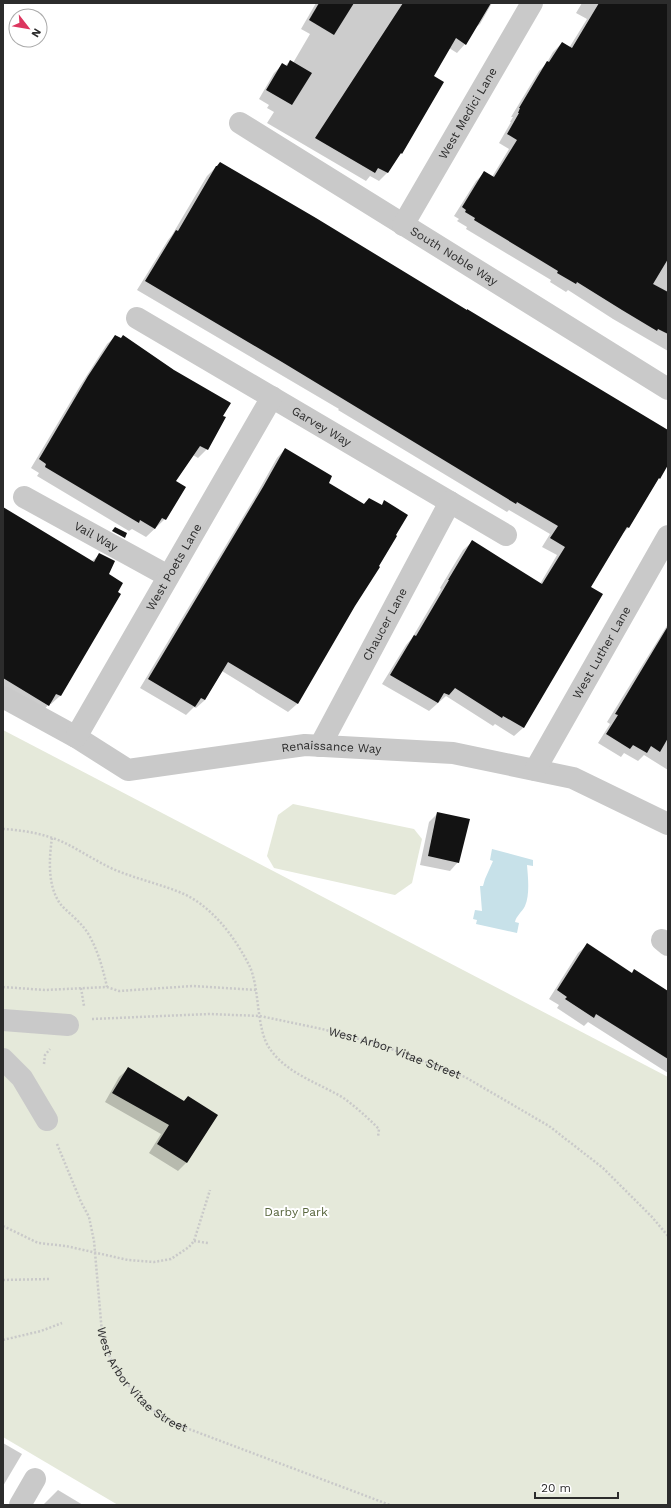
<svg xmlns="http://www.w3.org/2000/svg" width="671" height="1508" font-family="'Work Sans',sans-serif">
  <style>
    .green { fill: #e5e9da }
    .water { fill: #c7e1e9 }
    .shadow { fill: #0003 }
    .building { fill: #131313 }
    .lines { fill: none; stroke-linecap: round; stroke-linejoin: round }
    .path { stroke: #c9c9c9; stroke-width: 2.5; stroke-dasharray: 2 2; stroke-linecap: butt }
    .minor { stroke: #c9c9c9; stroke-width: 22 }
    .labels { text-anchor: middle; stroke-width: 4; stroke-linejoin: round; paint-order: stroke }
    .street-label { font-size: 12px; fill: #2c2c2c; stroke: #fff }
    .park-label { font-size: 12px; fill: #57653c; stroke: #fff }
  </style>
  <rect width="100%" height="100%" fill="#fff"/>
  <!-- green -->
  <g class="green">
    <polygon points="3,730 668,1077 668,1505 118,1505 3,1437"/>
    <polygon points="293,804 414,829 422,839 412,883 395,895 274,868 267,856 278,815"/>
  </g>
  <!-- water -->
  <path class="water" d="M492,849l41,11v6l-6,-1c1,13 3,29 -2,41 -3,6 -9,10 -10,16l4,1 -2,10 -41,-9 1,-4 -4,-1 2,-9 7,1 -2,-25h3l2,-7 8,-18 -3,-1z"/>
  <!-- shadow -->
  <g class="shadow">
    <polygon points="316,3 492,3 480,24 474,29 465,44 457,53 449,48 432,76 443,83 401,153 387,173 379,181 370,176 366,181 267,123 274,112 267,108 269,105 259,99 274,73 283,64 285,66 290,61 293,63 310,34 301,29"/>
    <polygon points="582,3 668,3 668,351 613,319 568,290 566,292 550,282 551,280 466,229 467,227 457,221 459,219 454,216 476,181 484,173 492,177 509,149 499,143 511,122 510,122 513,117 511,117 539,71 546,64 553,52 562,43 569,48 587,19 576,13"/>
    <polygon points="220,163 668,431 668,463 628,528 623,533 590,587 602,595 523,728 514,736 495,724 493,726 446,696 429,711 382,684 406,645 412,638 441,589 440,588 463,550 472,542 540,584 557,555 542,547 550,534 509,510 507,512 338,410 339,409 137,290 168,240 172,235 207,176"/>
    <polygon points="116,336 225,418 207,449 198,458 193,455 175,482 165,519 146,537 132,529 129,531 37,476 39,473 31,468 80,386 107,344"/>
    <polygon points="285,449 327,483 363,505 369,499 381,506 384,502 394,535 297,704 288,712 222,671 205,700 196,708 194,707 186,715 140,688 255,497 277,458"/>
    <polygon points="3,517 91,562 100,554 60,696 51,704 50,703 40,714 3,691"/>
    <polygon points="668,624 668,770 644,755 638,761 624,753 621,757 598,743 610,724 607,722"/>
    <polygon points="438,813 458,862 450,871 420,865 429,822"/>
    <polygon points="587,945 631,974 668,992 668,1073 588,1022 584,1026 557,1008 559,1005 549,999 578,953"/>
    <polygon points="128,1069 183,1102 188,1097 216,1115 186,1163 178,1171 149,1153 161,1134 105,1102 119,1077"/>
    <polygon points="3,1443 22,1454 3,1486"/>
    <polygon points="58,1490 83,1505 43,1505"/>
  </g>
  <!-- building -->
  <g class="building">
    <polygon points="319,3 354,3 334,35 309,20"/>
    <polygon points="403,3 491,3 466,45 456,38 434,76 444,82 402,154 401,153 388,173 378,168 375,173 315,138"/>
    <polygon points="599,3 668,3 668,259 653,284 668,292 668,334 658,329 657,331 622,310 577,282 576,284 557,273 558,271 474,220 475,218 465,212 466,210 462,207 484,171 494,177 517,140 507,134 519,113 518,113 520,108 519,108 547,61 549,62 562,42 572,48"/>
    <polygon points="290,60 312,73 292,105 266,90 282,63 287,66"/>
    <polygon points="220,162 316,218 467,310 467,309 668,430 668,465 660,479 659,478 629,528 627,527 591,587 603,594 524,728 503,716 502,718 455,688 449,695 444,693 438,703 390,675 414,635 416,636 449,580 448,580 472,540 542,584 565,547 550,538 558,526 517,502 516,504 282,362 145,281 176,230 178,231 216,166 217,166"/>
    <polygon points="115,335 121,338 123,335 174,370 231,403 223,416 226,417 208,450 200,446 176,481 186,487 166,520 162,518 155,529 140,520 139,523 45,467 46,464 39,459 88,376"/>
    <polygon points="285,448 332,476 329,483 364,504 369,498 382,505 384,500 408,515 396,535 397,536 379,566 380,567 355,606 298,704 228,662 205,700 201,698 195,707 148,679 263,487"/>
    <polygon points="3,507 94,562 99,553 115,561 109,574 123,583 118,592 121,594 61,696 56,694 49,706 3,678"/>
    <polygon points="115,527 127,533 125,538 112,531"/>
    <polygon points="668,626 668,738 660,752 651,746 647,753 633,745 630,749 606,734 618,715 615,714"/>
    <polygon points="437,812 470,819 459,863 428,856"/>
    <polygon points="587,943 632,973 634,969 668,991 668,1059 596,1014 594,1018 565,999 567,997 557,990"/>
    <polygon points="128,1067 184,1101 188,1096 218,1115 187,1163 157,1144 169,1125 112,1093"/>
  </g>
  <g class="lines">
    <!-- path -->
    <g class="path">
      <path d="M3,829c20,1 43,5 62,14 16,8 31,18 48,26 23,10 48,15 71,25 30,14 52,45 66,73 10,23 6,63 20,82 18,26 50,34 75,50 12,9 23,19 34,30l-1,8"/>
      <path d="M52,838c-3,21 -5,50 10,68 9,9 20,17 27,29 9,16 14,34 18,52"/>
      <polyline points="3,987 45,990 107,987 119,991 193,986 256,990"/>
      <polyline points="81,988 84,1006"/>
      <path id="s1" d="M92,1019l117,-5 51,2 62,13 56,15 87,33 84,49 54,42 49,49 16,19"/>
      <polyline points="44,1064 45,1055 50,1049"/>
      <path id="s2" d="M57,1144l24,58 8,15 5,24 8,92 8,25 16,25 25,26 22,14 217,82"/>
      <polyline points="3,1226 38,1243 66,1246 128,1260 154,1262 171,1259 189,1247 194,1241 210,1190"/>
      <polyline points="194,1241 208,1243"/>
      <polyline points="3,1280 50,1279"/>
      <polyline points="3,1340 41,1331 62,1323"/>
    </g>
    <!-- minor -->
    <g class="minor">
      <path id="s3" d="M240,123l428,266"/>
      <path id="s4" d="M403,225l129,-222"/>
      <path id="s5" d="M137,318l369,217"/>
      <path id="s6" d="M24,497l144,79"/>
      <path id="s7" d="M3,697l73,40 52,33 177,-25 148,8 120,25 95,46"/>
      <path id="s8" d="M76,737l196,-340"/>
      <path id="s9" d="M320,746l130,-244"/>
      <path id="s10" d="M535,770l133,-234"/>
      <polyline points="662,940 668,945"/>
      <polyline points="3,1020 68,1025"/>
      <polyline points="3,1059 22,1078 47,1120"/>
      <polyline points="20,1505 35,1479"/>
    </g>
  </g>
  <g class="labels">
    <!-- street labels -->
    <g class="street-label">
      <text dy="4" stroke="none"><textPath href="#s4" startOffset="129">West Medici Lane</textPath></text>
      <text dy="4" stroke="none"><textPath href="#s3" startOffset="252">South Noble Way</textPath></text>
      <text dy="4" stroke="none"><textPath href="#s5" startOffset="214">Garvey Way</textPath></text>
      <text dy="4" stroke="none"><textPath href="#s6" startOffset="82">Vail Way</textPath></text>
      <text dy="4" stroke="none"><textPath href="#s8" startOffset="196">West Poets Lane</textPath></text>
      <text dy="4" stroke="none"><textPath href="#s9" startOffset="138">Chaucer Lane</textPath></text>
      <text dy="4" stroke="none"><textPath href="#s10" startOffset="135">West Luther Lane</textPath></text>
      <text dy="4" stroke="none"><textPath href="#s7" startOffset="350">Renaissance Way</textPath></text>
      <text dy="4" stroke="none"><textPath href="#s1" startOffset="308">West Arbor Vitae Street</textPath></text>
      <text dy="4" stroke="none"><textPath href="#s2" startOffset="260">West Arbor Vitae Street</textPath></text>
    </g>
    <!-- park labels -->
    <g class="park-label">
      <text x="296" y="1216">Darby Park</text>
    </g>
  </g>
  <!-- border -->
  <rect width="671" height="1508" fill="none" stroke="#2c2c2c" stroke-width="8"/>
  <!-- north arrow -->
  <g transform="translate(28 28) rotate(121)"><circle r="19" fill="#ffffff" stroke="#ababab"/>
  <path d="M0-3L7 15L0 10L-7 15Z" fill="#dc365f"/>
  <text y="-6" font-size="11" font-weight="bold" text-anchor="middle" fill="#2c2c2c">N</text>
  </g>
  <!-- scale -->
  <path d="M535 1492v6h83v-6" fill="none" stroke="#2c2c2c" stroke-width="2"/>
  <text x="541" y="1492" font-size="12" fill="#2c2c2c" stroke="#ffffff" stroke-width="3" paint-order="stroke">20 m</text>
</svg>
